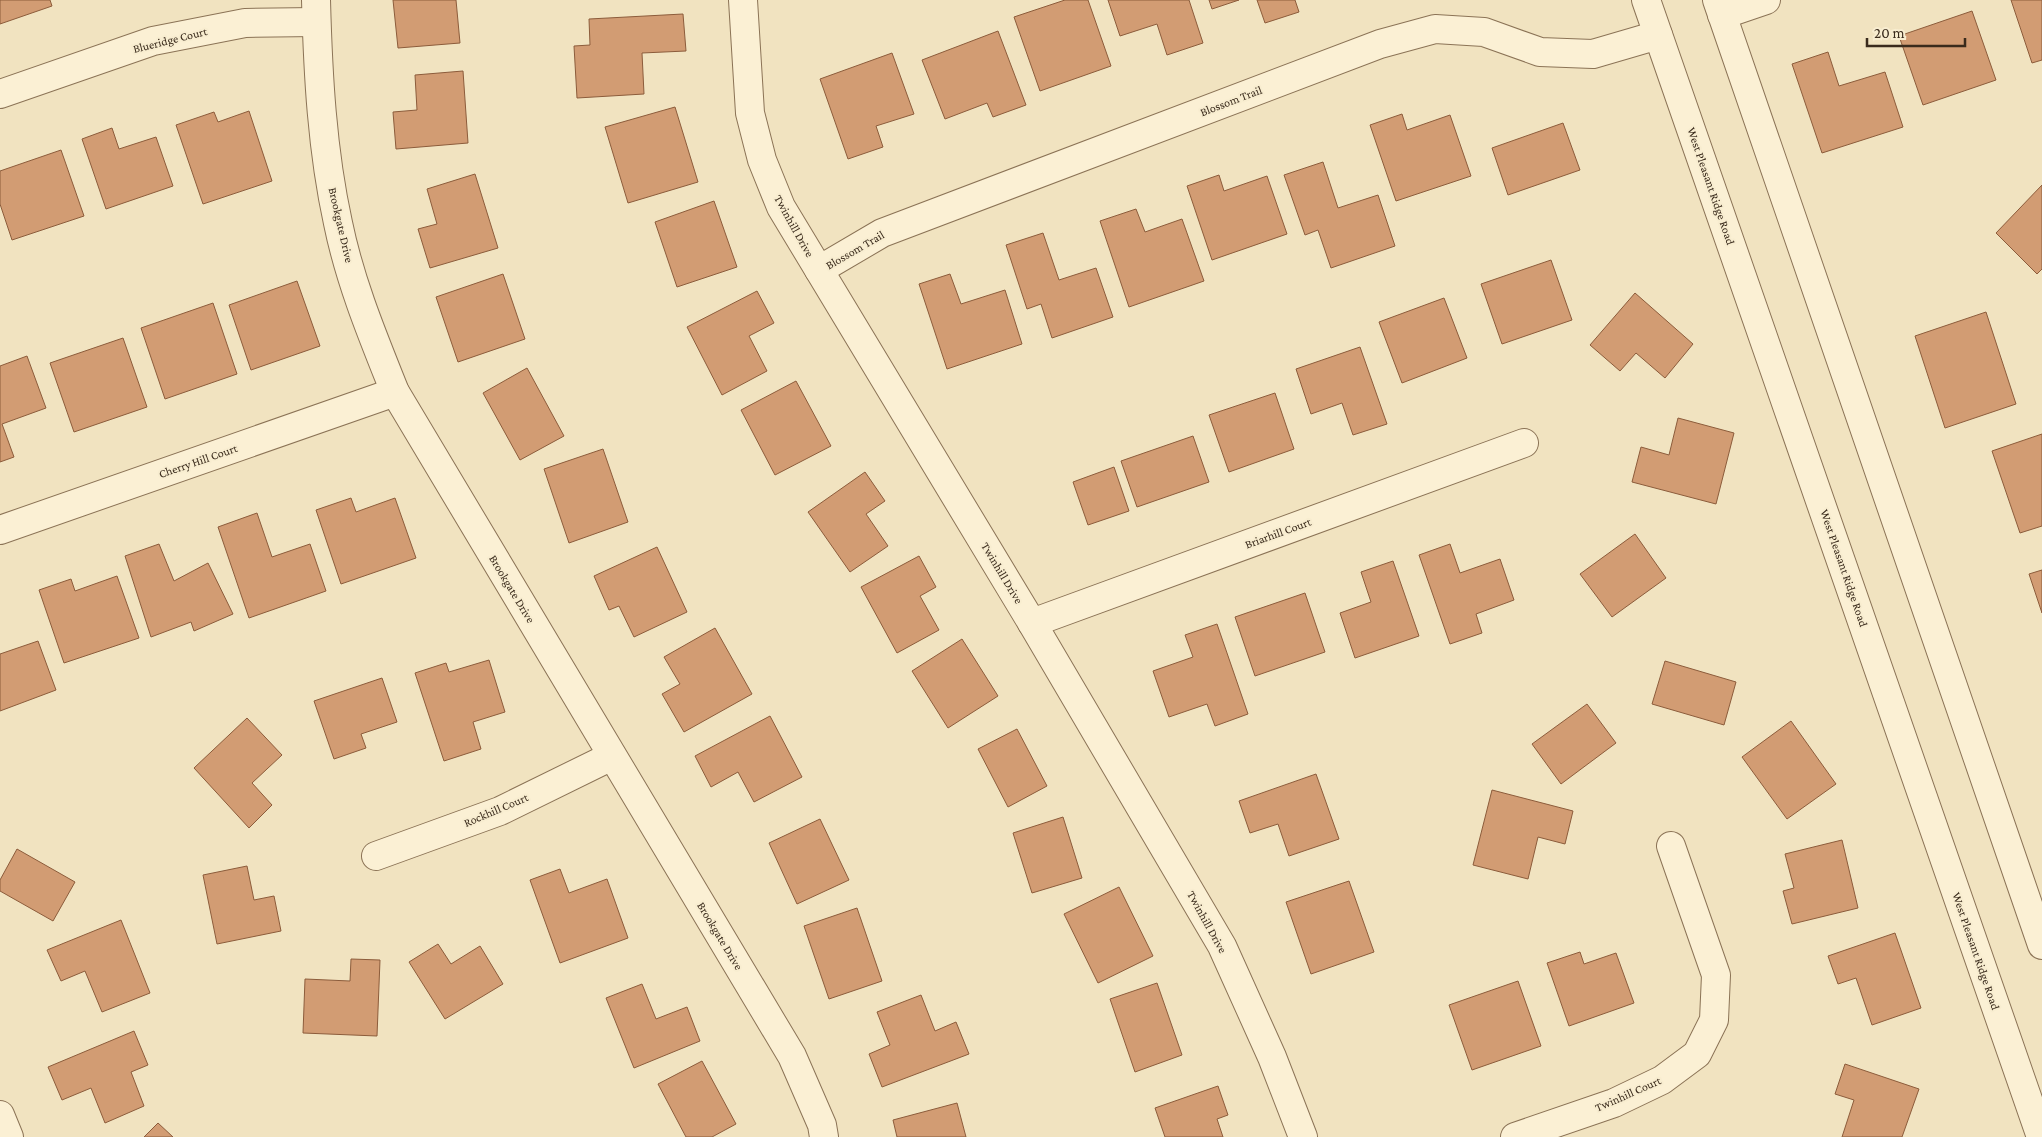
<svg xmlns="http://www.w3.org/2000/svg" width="2042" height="1137" font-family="'Crimson Pro',serif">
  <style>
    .building { fill: #d29c73; stroke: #8c5c3b }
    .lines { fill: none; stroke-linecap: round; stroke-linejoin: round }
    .minor-casing { stroke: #8b7356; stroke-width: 30 }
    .minor { stroke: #fbf0d4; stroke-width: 28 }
    .labels { text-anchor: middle; stroke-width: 4; stroke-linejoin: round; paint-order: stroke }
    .street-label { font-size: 12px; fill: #3a2b1c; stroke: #f8edd0 }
  </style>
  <rect width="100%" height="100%" fill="#f1e3c0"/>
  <!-- building -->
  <g class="building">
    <polygon points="0,0 50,0 52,6 0,24"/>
    <polygon points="393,0 456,0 460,43 398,48"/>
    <polygon points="1065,0 1088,0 1111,66 1040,91 1014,17"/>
    <polygon points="1108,0 1189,0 1203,43 1167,55 1157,24 1120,36"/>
    <polygon points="1209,0 1239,0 1212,9"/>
    <polygon points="1257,0 1295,0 1299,12 1265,23"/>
    <polygon points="2011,0 2042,0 2042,60 2032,63"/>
    <polygon points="1972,11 1996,80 1923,105 1899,36"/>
    <polygon points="683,14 686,51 642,53 644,94 577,98 574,46 590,45 589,19"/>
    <polygon points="998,31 1026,105 993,117 987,103 945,119 922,60"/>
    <polygon points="1828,52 1839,86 1885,72 1903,127 1822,153 1792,64"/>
    <polygon points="892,53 914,114 876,126 883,147 848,159 820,79"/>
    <polygon points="463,71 468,143 396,149 393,112 417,110 415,75"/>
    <polygon points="675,107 698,182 628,203 605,127"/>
    <polygon points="249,111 272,181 203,204 176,125 214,112 218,122"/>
    <polygon points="1402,114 1407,130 1450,115 1471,176 1396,201 1370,125"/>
    <polygon points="1563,123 1580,170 1508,195 1492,148"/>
    <polygon points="112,128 119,149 156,137 173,186 106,209 82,139"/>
    <polygon points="61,150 84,216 12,240 0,204 0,171"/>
    <polygon points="1323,162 1338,208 1378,195 1395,246 1331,268 1318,230 1305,235 1284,175"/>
    <polygon points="475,174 498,248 430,268 418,229 437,224 427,189"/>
    <polygon points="1219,175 1224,191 1267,176 1287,234 1212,260 1187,186"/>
    <polygon points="2042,185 2042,269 2037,274 1996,233"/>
    <polygon points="714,201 737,267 677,287 655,222"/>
    <polygon points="1136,209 1145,232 1182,219 1204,281 1129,307 1100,221"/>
    <polygon points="1043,233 1059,280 1096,268 1113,317 1052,338 1041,304 1027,309 1006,245"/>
    <polygon points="1551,260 1572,320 1502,344 1481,284"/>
    <polygon points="503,274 525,339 458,362 436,297"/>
    <polygon points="950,274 961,304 1005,290 1022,344 947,369 919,284"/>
    <polygon points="297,281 320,346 251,370 229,305"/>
    <polygon points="757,291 774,323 749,336 767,371 722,395 687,327"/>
    <polygon points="1635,293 1693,344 1665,378 1636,353 1620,371 1590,345"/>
    <polygon points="1444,298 1467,358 1402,383 1379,322"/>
    <polygon points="213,303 237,374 165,399 141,328"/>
    <polygon points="1986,312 2016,404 1945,428 1915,336"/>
    <polygon points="123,338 147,407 74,432 50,363"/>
    <polygon points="1360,347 1387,424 1353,435 1342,403 1311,414 1296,369"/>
    <polygon points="27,356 46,408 2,424 14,457 0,462 0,366"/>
    <polygon points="527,368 564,436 520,460 483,393"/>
    <polygon points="796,381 831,446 775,475 741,410"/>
    <polygon points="1275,393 1294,449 1229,472 1209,415"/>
    <polygon points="1678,418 1734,433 1716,504 1632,482 1641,447 1669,455"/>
    <polygon points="2042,434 2042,526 2020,533 1992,451"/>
    <polygon points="1193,436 1209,482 1137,507 1121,461"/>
    <polygon points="603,449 628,522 569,543 544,469"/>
    <polygon points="1114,467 1129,511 1088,525 1073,482"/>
    <polygon points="865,472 885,501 866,514 888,546 850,572 808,512"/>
    <polygon points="351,498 356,512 395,498 416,558 341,584 316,510"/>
    <polygon points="257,513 272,557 310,544 326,591 249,618 218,527"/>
    <polygon points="1635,534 1666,578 1612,617 1580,574"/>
    <polygon points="159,544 174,581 208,563 233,614 194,631 191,622 151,637 125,556"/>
    <polygon points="1450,544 1460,573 1500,559 1514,600 1476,614 1482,633 1450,644 1419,555"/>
    <polygon points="657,547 687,612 634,637 619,606 609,610 594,576"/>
    <polygon points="919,556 936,587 920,596 939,630 897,653 861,587"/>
    <polygon points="1393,561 1419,636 1355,658 1340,613 1371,602 1361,572"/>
    <polygon points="2042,570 2042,613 2029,574"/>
    <polygon points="117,576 139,638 64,663 39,590 71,579 75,591"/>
    <polygon points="1305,593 1325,652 1255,676 1235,617"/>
    <polygon points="1217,624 1248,714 1215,726 1207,704 1169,717 1153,671 1193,657 1185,635"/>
    <polygon points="715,628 752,694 684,732 662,694 680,684 664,657"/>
    <polygon points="962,639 998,696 948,728 912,671"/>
    <polygon points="38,641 56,690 0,711 0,654"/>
    <polygon points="489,660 505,712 473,722 481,749 444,761 415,673 446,663 449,672"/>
    <polygon points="1665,661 1736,682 1724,725 1652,704"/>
    <polygon points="382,678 397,722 361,734 366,748 334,759 314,701"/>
    <polygon points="1587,704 1616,743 1561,784 1532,744"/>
    <polygon points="770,716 802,777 754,802 738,772 711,787 695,756"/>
    <polygon points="247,718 282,755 252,783 272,805 249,828 194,768"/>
    <polygon points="1791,721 1836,784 1787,819 1742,757"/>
    <polygon points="1017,729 1047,786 1008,807 978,749"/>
    <polygon points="1316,774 1339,839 1289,856 1278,824 1250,833 1239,801"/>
    <polygon points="1492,790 1573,811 1565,844 1538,837 1528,879 1473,865"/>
    <polygon points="1063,817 1082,878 1032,893 1013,833"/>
    <polygon points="820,819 849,880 797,904 769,843"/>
    <polygon points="1842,840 1858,908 1792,924 1783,891 1794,888 1785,854"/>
    <polygon points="17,849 75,882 53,921 0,891 0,880"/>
    <polygon points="247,866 254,900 274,896 281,931 217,944 203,875"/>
    <polygon points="560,869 569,893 607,879 628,938 560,963 530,880"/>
    <polygon points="1349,881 1374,952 1311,974 1286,902"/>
    <polygon points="1119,887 1153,956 1098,983 1064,914"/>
    <polygon points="857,908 882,981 829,999 804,926"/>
    <polygon points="121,920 150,993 102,1012 85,971 61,981 47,950"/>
    <polygon points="1895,933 1921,1008 1872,1025 1856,978 1838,984 1828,956"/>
    <polygon points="438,944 451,964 480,946 503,984 445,1019 409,962"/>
    <polygon points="1580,952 1584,964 1616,953 1634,1003 1569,1026 1547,963"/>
    <polygon points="351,959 380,960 377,1036 303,1033 305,979 350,981"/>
    <polygon points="1518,981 1541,1046 1472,1070 1449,1005"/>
    <polygon points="1157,983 1182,1055 1135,1072 1110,999"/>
    <polygon points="642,984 656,1019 687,1007 700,1041 634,1068 606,998"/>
    <polygon points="921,995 935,1031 956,1022 969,1054 882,1087 869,1054 890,1045 877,1012"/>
    <polygon points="134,1031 148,1065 131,1072 144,1106 105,1123 91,1088 62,1100 48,1067"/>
    <polygon points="702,1061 736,1124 712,1137 686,1137 658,1084"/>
    <polygon points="1845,1064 1919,1089 1902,1137 1842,1137 1854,1100 1835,1094"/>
    <polygon points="1218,1086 1228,1115 1217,1119 1223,1137 1165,1137 1155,1108"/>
    <polygon points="957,1103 966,1137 897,1137 893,1120"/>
    <polygon points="158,1123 173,1137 144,1137"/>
  </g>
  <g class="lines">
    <!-- minor casing -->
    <g class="minor-casing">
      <g id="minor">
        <path d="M316,0c2,75 6,150 22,223 12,59 35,114 57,169l397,664 30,69 2,12"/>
        <polyline points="743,0 750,113 762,160 781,207 1032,623 1222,946 1272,1057 1303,1137"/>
        <polyline points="1646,0 2041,1137"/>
        <polyline points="1717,0 2042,945"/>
        <polyline points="1722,15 1766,0"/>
        <polyline points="0,94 153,41 245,23 316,22"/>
        <polyline points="819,270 882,233 1380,44 1435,29 1484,32 1540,52 1593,54 1658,35"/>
        <polyline points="0,530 395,392"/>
        <polyline points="1032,623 1524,443"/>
        <polyline points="376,856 500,811 612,756"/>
        <polyline points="0,1115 9,1137"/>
        <polyline points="1515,1137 1614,1103 1662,1080 1697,1054 1714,1020 1716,975 1671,846"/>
      </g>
    </g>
    <!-- minor -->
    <use href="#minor" class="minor"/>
  </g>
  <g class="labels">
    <!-- street labels -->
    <g class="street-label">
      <text transform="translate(170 40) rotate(-14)" y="4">Blueridge Court</text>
      <text transform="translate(1231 101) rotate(-21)" y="4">Blossom Trail</text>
      <text transform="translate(1711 186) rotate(71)" y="4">West Pleasant Ridge Road</text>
      <text transform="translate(341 225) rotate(77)" y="4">Brookgate Drive</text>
      <text transform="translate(794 226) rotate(61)" y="4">Twinhill Drive</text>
      <text transform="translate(855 250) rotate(-30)" y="4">Blossom Trail</text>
      <text transform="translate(198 461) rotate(-19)" y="4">Cherry Hill Court</text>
      <text transform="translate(1278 533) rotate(-20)" y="4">Briarhill Court</text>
      <text transform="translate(1844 568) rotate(71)" y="4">West Pleasant Ridge Road</text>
      <text transform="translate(1002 573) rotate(59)" y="4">Twinhill Drive</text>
      <text transform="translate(512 589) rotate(59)" y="4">Brookgate Drive</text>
      <text transform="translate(496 810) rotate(-23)" y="4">Rockhill Court</text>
      <text transform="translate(1207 922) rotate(61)" y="4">Twinhill Drive</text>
      <text transform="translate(720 936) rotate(59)" y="4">Brookgate Drive</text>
      <text transform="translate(1976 951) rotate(71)" y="4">West Pleasant Ridge Road</text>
      <text transform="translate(1628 1094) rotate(-24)" y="4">Twinhill Court</text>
    </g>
  </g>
  <!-- scale -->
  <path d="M1867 38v8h98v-8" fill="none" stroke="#3a2b1c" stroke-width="2.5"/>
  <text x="1874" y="38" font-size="15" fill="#3a2b1c" stroke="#f8edd0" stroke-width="4" paint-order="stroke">20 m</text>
</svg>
